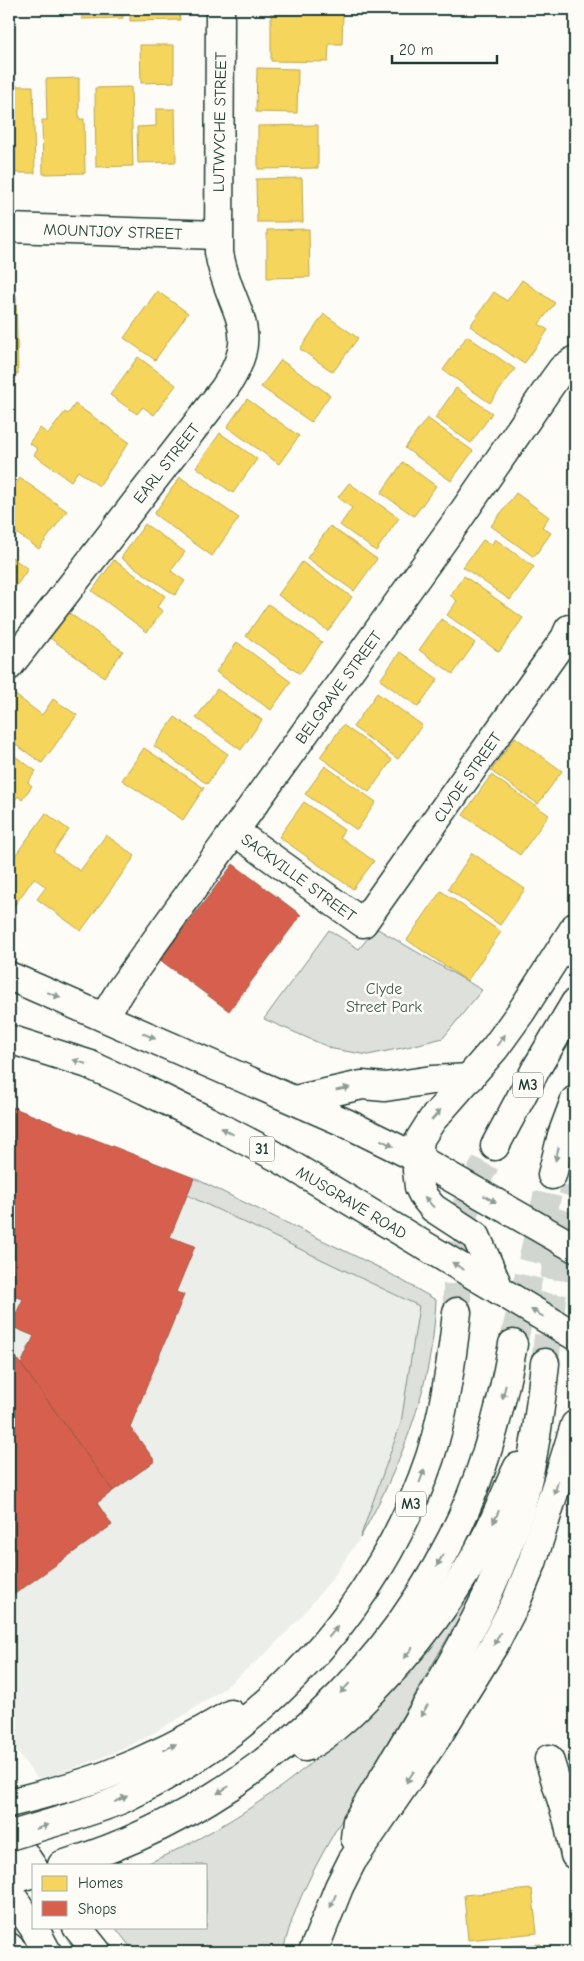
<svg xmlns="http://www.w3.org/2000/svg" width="584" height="1961" font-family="'Comic Neue',sans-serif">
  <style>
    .built { fill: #eceee9 }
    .green { fill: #dde0db; stroke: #7e8e88 }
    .homes { fill: #f6d55c; stroke: #b6a750 }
    .shops { fill: #d6604d; stroke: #9f5646 }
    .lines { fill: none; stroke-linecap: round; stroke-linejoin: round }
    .motorway-tunnel { stroke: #d1d6d0; stroke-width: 28; stroke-dasharray: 28 14; stroke-linecap: butt }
    .minor-casing { stroke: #1f3d34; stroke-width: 31 }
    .primary-casing { stroke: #1f3d34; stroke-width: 31 }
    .motorway-casing { stroke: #1f3d34; stroke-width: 31 }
    .minor { stroke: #fdfcf7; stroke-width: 28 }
    .primary { stroke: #fdfcf7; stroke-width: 28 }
    .motorway { stroke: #fdfcf7; stroke-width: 28 }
    .motorway-bridge-casing { stroke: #1f3d34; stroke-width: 31; stroke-linecap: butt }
    .motorway-bridge { stroke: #fdfcf7; stroke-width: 28 }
    .oneway { fill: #8e9c96 }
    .labels { text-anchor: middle; stroke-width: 5; stroke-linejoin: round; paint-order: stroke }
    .shield { fill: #fdfcf7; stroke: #62766e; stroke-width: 1 }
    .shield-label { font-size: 15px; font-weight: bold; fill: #1f3d34 }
    .street-label { font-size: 16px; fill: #1f3d34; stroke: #fdfcf7 }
    .park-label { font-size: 16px; fill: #455e55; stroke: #fdfcf7 }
  </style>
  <rect width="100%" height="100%" fill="#fdfcf7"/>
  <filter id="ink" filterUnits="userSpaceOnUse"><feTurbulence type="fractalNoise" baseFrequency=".02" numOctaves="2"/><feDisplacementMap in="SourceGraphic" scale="10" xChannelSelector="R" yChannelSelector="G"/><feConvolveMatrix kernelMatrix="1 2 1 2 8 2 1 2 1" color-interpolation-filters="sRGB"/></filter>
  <g filter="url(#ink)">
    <!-- built -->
    <polygon class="built" points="9,1106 194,1178 382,1269 436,1300 431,1349 420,1399 405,1447 385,1493 360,1538 331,1580 300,1618 265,1654 227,1686 186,1714 143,1739 98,1759 51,1776 37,1778 9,1741"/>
    <!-- green -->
    <g class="green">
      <polygon points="376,928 482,990 443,1038 407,1047 368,1055 333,1049 264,1019 329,930 359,949"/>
      <path d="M194,1178l188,91 54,31c-1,16 -2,33 -5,50 -11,67 -38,129 -71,188l41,-115 18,-117 -232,-111z"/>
      <path d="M470,1577l10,5c-39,67 -77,134 -116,200 -31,54 -68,109 -81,170h-149l-19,-25h91v-62h-62c78,-34 153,-83 213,-144 14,-15 25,-32 38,-48 25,-32 50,-64 75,-96z"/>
    </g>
    <!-- homes -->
    <g class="homes">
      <polygon points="82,9 123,9 123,18 82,19"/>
      <polygon points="130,9 179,9 180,20 130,21"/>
      <polygon points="271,13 343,14 342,44 329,44 328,62 271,61"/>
      <polygon points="140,45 174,45 174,82 141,83"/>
      <polygon points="257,68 298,69 297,113 256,112"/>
      <polygon points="79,78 79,119 84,119 85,173 43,174 42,120 47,120 46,79"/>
      <polygon points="9,86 33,86 35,173 9,173"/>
      <polygon points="131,87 133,166 96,167 95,88"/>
      <polygon points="156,109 175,109 176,162 138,163 137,127 156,126"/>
      <polygon points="318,125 318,168 258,169 258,126"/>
      <polygon points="302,178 303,222 257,222 256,179"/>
      <polygon points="309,229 310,277 267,278 267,230"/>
      <polygon points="522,280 555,303 539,324 548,330 524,364 470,326 494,292 507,301"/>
      <polygon points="157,291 188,313 155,360 124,338"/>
      <polygon points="9,296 16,296 18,374 9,374"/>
      <polygon points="324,314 358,338 333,372 300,349"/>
      <polygon points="467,336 515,369 490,403 443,370"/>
      <polygon points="138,357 176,385 154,415 143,407 137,414 110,395"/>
      <polygon points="281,360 330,395 311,422 261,387"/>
      <polygon points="456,388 492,413 471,443 435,418"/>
      <polygon points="247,399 299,436 279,464 227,427"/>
      <polygon points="75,404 129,442 99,486 78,471 71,481 34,455 38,449 29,443 40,428 48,434 65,412 68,414"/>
      <polygon points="427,418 473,451 451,481 405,448"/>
      <polygon points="220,433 257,459 233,493 196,467"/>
      <polygon points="403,462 436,486 414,516 381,493"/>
      <polygon points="180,477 239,518 212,556 154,514"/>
      <polygon points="20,478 67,511 39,549 9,528 9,494"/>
      <polygon points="349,483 399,518 376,551 340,525 352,508 338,497"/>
      <polygon points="516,493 549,517 542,527 551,533 534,557 491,526"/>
      <polygon points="145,524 185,552 171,571 185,581 175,595 121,558"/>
      <polygon points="330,526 377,559 354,591 307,558"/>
      <polygon points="495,539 534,567 510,600 463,567 483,540 491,545"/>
      <polygon points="9,555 28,569 9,596"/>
      <polygon points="114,560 165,596 157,607 163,611 147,632 92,591"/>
      <polygon points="302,562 352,597 328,631 278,595"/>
      <polygon points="464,576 523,618 499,652 447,615 457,601 450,595"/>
      <polygon points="268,604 322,642 300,674 246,636"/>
      <polygon points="69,613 123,651 104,677 50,638"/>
      <polygon points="441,619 475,643 453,674 419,650"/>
      <polygon points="237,642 291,682 271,710 216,672"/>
      <polygon points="400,652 438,679 418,707 380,680"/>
      <polygon points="217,689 262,720 241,750 196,718"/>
      <polygon points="10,691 42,715 53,699 77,715 42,763 9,740"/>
      <polygon points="377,693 422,725 398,759 353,727"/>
      <polygon points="175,717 228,754 207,784 154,746"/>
      <polygon points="343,725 392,760 369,792 320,757"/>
      <polygon points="515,737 562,771 538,804 491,771"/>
      <polygon points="144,748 204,788 183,820 122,780"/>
      <polygon points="9,752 36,771 28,782 32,786 22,800 18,796 9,809"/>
      <polygon points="325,766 376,802 357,830 305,794"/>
      <polygon points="491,775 549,815 520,855 463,815"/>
      <polygon points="304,802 344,830 340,837 374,861 353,889 279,837"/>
      <polygon points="46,813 69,830 53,852 80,871 106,835 135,856 81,931 37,899 46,887 34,878 14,906 9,903 9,864"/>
      <polygon points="472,853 525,889 500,925 448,889"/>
      <polygon points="441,891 501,932 467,981 407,940"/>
      <polygon points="532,1889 537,1933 468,1940 464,1895"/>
      <polygon points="541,1944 542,1952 467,1952 467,1949"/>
    </g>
    <!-- shops -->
    <g class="shops">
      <polygon points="233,864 301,915 229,1011 160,960"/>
      <polygon points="9,1106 194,1178 170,1237 195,1246 176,1292 184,1295 130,1427 155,1461 113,1491 21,1364 34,1336 10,1326 23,1299 9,1294"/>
      <polygon points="9,1348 113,1491 97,1503 112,1525 9,1598"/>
    </g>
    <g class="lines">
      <!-- motorway-tunnel -->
      <g class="motorway-tunnel">
        <path d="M457,1312c0,-37 -1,-78 12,-114 7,-18 17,-35 26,-52"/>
        <polyline points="513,1344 552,1175"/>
        <path d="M545,1363c7,-57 9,-120 30,-174"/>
      </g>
      <!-- minor casing -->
      <g class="minor-casing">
        <g id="minor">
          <polyline points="9,228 218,235"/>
          <path d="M9,666l215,-277c42,-61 4,-78 -5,-137l1,-243"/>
          <polyline points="234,831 363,923 565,638 569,629"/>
          <polyline points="104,1017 121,989 457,521 554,380 562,369 575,360"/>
          <polyline points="549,1759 568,1821 575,1855"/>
        </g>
      </g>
      <!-- primary casing -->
      <g class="primary-casing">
        <g id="primary">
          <polyline points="9,976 346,1123 417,1158 575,1248"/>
          <polyline points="9,1039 88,1064 145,1090 208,1121 279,1158 575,1336"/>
          <polyline points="9,1832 34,1869"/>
          <polyline points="9,1892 34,1928 47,1952"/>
          <polyline points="77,1927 97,1952"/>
          <polyline points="9,1947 14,1952"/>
        </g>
      </g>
      <!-- motorway casing -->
      <g class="motorway-casing">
        <g id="motorway">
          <polyline points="295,1100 362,1085 385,1087 432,1080 470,1078"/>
          <polyline points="495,1146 536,1069 575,1003"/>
          <polyline points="552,1175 562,1135 575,1100"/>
          <polyline points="500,1291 476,1236 433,1208 424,1197 419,1187 417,1170 420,1139 432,1120 495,1048 521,1012 575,927"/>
          <path d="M305,1747c15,-5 42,-30 54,-42 52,-51 98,-110 131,-176 10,-20 18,-42 28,-62"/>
          <path d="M9,1803c32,-8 64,-16 95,-27 45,-17 87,-38 127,-62"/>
          <path d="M75,1816c16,-6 32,-10 47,-17 143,-68 257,-191 308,-342 15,-47 22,-96 27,-145"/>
          <path d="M355,1838l2,-17c21,-33 41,-67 61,-101 41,-67 80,-135 102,-211 14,-48 20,-97 25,-146"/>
          <path d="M62,1865c166,-50 312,-171 390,-327 31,-61 49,-127 61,-194"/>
          <polyline points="9,1880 34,1873"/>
          <polyline points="313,1952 339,1887 352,1861 437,1737 494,1645 516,1602 532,1563 575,1425"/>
        </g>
      </g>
      <!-- minor -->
      <use href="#minor" class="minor"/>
      <!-- primary -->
      <use href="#primary" class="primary"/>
      <!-- motorway -->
      <use href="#motorway" class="motorway"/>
      <!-- motorway-bridge casing -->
      <g class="motorway-bridge-casing">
        <polyline id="motorway-bridge" points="9,1836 75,1816"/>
      </g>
      <!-- motorway-bridge -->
      <use href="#motorway-bridge" class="motorway-bridge"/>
    </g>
    <!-- one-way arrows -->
    <defs><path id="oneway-solid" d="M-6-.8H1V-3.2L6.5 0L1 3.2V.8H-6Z" transform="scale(1.25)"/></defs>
    <g class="oneway">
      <use href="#oneway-solid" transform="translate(54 995) rotate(23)"/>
      <use href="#oneway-solid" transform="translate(149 1036) rotate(23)"/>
      <use href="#oneway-solid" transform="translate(501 1040) rotate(-54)"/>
      <use href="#oneway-solid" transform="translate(80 1062) rotate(-162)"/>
      <use href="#oneway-solid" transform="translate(343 1089) rotate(-12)"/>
      <use href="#oneway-solid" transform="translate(436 1115) rotate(-49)"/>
      <use href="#oneway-solid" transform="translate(227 1131) rotate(-152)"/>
      <use href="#oneway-solid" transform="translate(387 1143) rotate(27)"/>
      <use href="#oneway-solid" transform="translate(557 1154) rotate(104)"/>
      <use href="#oneway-solid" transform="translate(490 1199) rotate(29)"/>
      <use href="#oneway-solid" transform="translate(429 1202) rotate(-131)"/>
      <use href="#oneway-solid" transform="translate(458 1266) rotate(-148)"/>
      <use href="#oneway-solid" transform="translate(537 1313) rotate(-150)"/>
      <use href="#oneway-solid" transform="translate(504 1392) rotate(104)"/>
      <use href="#oneway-solid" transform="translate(422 1476) rotate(-69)"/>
      <use href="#oneway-solid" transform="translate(556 1488) rotate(107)"/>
      <use href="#oneway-solid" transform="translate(496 1517) rotate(114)"/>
      <use href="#oneway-solid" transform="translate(440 1560) rotate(119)"/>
      <use href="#oneway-solid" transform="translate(333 1632) rotate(-51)"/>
      <use href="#oneway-solid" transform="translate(497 1639) rotate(117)"/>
      <use href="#oneway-solid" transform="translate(408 1653) rotate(130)"/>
      <use href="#oneway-solid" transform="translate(345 1688) rotate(133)"/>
      <use href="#oneway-solid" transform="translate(424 1711) rotate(121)"/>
      <use href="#oneway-solid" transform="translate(170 1747) rotate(-28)"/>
      <use href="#oneway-solid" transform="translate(410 1777) rotate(124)"/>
      <use href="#oneway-solid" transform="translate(223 1790) rotate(148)"/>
      <use href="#oneway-solid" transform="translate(121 1799) rotate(-24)"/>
      <use href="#oneway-solid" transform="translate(42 1827) rotate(-18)"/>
      <use href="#oneway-solid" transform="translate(333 1901) rotate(113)"/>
    </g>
  </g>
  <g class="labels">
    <!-- shield labels -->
    <g class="shield">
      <rect x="513" y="1072.5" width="30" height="25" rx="4"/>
      <rect x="249.5" y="1136.5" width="25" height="25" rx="4"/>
      <rect x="396" y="1491.5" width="30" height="25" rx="4"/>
    </g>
    <g class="shield-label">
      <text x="528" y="1090">M3</text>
      <text x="262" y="1154">31</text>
      <text x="411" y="1509">M3</text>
    </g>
    <!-- street labels -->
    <g class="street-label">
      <text transform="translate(219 122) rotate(-89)" y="6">LUTWYCHE STREET</text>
      <text transform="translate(113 231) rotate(2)" y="6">MOUNTJOY STREET</text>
      <text transform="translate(166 463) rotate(-52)" y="6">EARL STREET</text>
      <text transform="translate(338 687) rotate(-54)" y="6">BELGRAVE STREET</text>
      <text transform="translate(467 777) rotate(-55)" y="6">CLYDE STREET</text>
      <text transform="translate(299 877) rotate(36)" y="6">SACKVILLE STREET</text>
      <text transform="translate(352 1202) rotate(31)" y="6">MUSGRAVE ROAD</text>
    </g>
    <!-- park labels -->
    <g class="park-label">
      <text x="384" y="994">Clyde<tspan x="384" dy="18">Street Park</tspan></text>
    </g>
  </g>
  <!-- margin -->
  <rect width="584" height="1961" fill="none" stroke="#fdfcf7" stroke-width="30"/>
  <rect x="15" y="15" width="554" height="1931" fill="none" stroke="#1f3d34" stroke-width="2" filter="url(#ink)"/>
  <!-- legend -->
  <rect x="32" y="1864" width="175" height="65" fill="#fdfcf7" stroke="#a4b0a9"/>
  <rect x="42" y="1876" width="25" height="15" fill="#f6d55c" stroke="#a4b0a9"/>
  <text x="78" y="1888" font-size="15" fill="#1f3d34">Homes</text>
  <rect x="42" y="1901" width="25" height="15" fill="#d6604d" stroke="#a4b0a9"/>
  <text x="78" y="1914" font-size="15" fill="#1f3d34">Shops</text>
  <!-- scale -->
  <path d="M392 55v8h105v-8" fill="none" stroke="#1f3d34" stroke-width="2.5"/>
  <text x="399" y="55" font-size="15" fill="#1f3d34" stroke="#fdfcf7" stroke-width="4" paint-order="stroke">20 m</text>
</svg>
